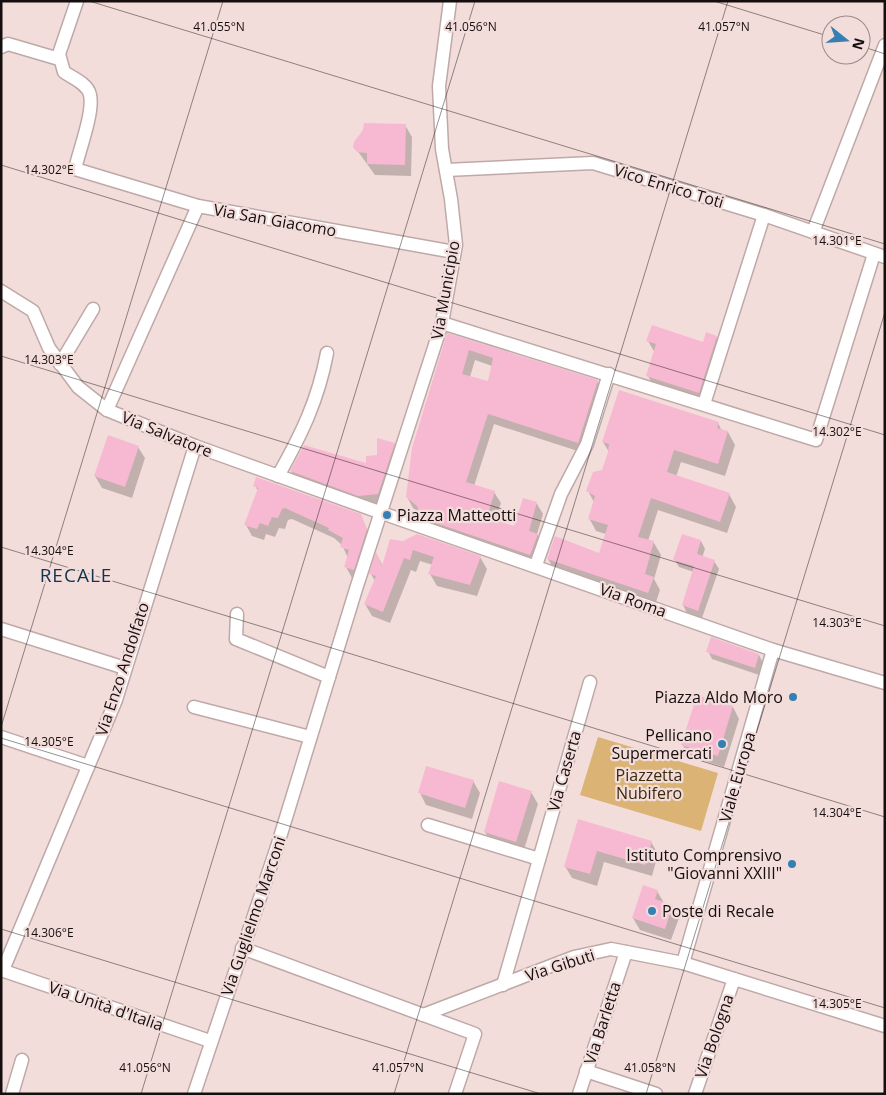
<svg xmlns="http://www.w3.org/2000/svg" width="886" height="1095" font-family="'Open Sans',sans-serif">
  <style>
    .green { fill: #dbb375 }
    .shadow { fill: #0003; fill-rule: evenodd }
    .building { fill: #f7b9d1; fill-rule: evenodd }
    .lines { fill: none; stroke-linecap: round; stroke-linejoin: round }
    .minor-casing { stroke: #bea9a8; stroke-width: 15 }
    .minor { stroke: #fff; stroke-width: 12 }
    .ticks { fill: none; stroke: #150e0e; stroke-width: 1; stroke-opacity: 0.45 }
    .poi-dot { fill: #357fb3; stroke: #f3dddb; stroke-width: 2 }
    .labels { text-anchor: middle; stroke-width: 4.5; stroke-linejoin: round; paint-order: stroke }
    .street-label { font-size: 16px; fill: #150e0e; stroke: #f3dddb }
    .poi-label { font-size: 16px; fill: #150e0e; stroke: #f3dddb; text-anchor: end }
    .park-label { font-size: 16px; fill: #3a290b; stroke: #f3dddb }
    .quarter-label { font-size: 19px; letter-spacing: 1px; fill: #11344d; stroke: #f3dddb }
    .ticks-label { font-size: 12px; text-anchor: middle; fill: #150e0e; stroke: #f3dddb; stroke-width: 4.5; stroke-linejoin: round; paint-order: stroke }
  </style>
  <rect width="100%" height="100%" fill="#f3dddb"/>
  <!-- green -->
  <polygon class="green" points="598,737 718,773 701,831 580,795"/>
  <!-- shadow -->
  <g class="shadow">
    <polygon points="405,125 412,137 411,176 375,175 354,146"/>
    <path d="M448,335l149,46 6,11 -19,61 -90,-29 -20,62 20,6 7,11 -6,18 20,7 9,-28 13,4 6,10 -6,20 7,11 -8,20 -107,-36 -8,-15 -8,-6 -6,-11zM475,360l17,6 -3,17 -19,-6z"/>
    <polygon points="716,337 723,349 705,404 655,388 648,376 655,353 648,341 704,344"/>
    <polygon points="718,423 722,431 728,432 735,445 725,476 681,462 676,477 729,494 736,507 727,533 658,510 648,541 654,543 661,555 654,579 660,590 655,605 555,571 548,559 600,555 606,534 596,531 589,518 594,502 588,491 603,471 609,452 603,442"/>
    <polygon points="394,444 400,454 384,504 365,506 297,481 291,471 367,464"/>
    <polygon points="138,447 145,458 132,498 102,488 95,476"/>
    <polygon points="255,486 360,515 373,541 360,581 352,578 346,567 348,558 342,545 334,538 292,519 288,520 285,529 279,528 275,537 266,534 264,540 252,536 246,525 258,491"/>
    <polygon points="391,541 480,557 487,569 477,596 437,586 430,574 433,565 420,561 416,572 411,570 390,623 372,616 365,604 375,581 371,574 377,555 383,566"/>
    <polygon points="701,541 705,549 702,558 714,561 719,569 702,618 687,613 683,605 694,572 679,567 675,560"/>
    <polygon points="708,651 759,655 763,663 759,675 712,659"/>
    <polygon points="733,707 739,719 724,767 689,756 682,744"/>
    <polygon points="473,781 480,793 472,819 426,805 420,793"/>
    <polygon points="531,792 538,804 523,853 492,844 485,832"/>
    <polygon points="579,820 651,842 658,854 652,876 604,862 597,886 572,878 565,866"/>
    <polygon points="657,891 664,903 672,906 679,918 671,940 640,930 633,918"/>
  </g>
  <!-- building -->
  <g class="building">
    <polygon points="364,123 406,124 405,165 367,164 367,153 357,152 353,147 354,142 363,130"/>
    <polygon points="652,325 703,342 706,332 717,336 699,393 646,376 656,344 646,341"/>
    <path d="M447,333l151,47 -20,63 -90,-29 -22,68 29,9 -8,26 27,9 9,-28 14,4 -8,29 9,3 -8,21 -109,-37 -4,-12 -11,-9 6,-49zM469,350l24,8 -5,23 -26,-7z"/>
    <polygon points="619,390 719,422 717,428 728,431 718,464 674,450 667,472 730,493 720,522 651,498 638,537 654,541 645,574 654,577 648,593 547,559 555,536 599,553 608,525 588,519 595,496 586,491 593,472 602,470 608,452 609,444 602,442"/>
    <polygon points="108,435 139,446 125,487 94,476"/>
    <polygon points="377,438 395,443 378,494 358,496 290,471 304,445 366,463 366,456 377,455"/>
    <polygon points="256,477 361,514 367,529 354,570 344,567 349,550 340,547 343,538 328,530 329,528 285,508 282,509 278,518 272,517 268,526 260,523 257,529 244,525 258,488 253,486"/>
    <polygon points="417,534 481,556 470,585 428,574 434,557 413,550 410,560 404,558 383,612 364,604 376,576 369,574 376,552 382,566 390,539 403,541"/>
    <polygon points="682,534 701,540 697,554 715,560 698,611 682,605 694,566 673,560"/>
    <polygon points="711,637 759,654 755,668 706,652"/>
    <polygon points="697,695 733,706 718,756 681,745"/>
    <polygon points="426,766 474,780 465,808 418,793"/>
    <polygon points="499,781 532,791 516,842 484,832"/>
    <polygon points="578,819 652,841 645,865 597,851 590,874 564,867"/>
    <polygon points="643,885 658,890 655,899 673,905 665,929 632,918"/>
  </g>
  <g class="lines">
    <!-- minor casing -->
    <g class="minor-casing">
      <g id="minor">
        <path d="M77,1l-18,53 5,18c9,6 24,12 26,23 4,17 -11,56 -15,74l123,37"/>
        <polyline points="1,47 8,44 59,59"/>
        <polyline points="446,170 593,163 764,215 885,257"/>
        <polyline points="813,232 885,45"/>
        <polyline points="1,291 33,311 49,348 78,387 107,410 195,446 382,513 773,650 885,683"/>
        <polyline points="442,323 816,440 874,254"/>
        <polyline points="60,364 93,309"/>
        <polyline points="704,404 764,215"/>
        <polyline points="107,410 198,206 454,252"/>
        <path d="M278,476c23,-41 40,-75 49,-123"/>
        <polyline points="536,565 561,494 587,444 609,374"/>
        <polyline points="237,614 236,639 329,677"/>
        <polyline points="1,629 125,668"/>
        <polyline points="194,707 310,737"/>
        <polyline points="1,737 88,766"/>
        <polyline points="428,825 539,859"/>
        <polyline points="242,948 475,1034 455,1094"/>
        <polyline points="683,963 773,650"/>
        <polyline points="1,970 210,1041"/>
        <polyline points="3,970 116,700 195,446"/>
        <polyline points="503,985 590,682"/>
        <polyline points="423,1015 574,957 611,949 683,963 885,1026"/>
        <polyline points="586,1071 656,1094"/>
        <polyline points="12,1094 22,1060"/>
        <polyline points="194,1094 277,847 356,589 442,323 456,245 451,199 442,149 439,86 450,1"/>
        <polyline points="579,1094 626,952"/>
        <polyline points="695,1094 734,979"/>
      </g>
    </g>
    <!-- minor -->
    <use href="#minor" class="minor"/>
  </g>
  <!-- ticks -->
  <path class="ticks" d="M89,1l796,243M714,1l117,36M861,46l24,8M1,165l884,270M1,356l884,270M1,547l884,270M1,727l222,-726M1,738l884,270M1,929l540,165M141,1094l334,-1093M394,1094l334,-1093M646,1094l239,-782"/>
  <!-- markers -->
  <g class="poi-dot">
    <circle cx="387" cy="515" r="5"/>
    <circle cx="793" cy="697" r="5"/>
    <circle cx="722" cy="744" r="5"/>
    <circle cx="792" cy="864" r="5"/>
    <circle cx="652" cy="911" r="5"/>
  </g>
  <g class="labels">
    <!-- street labels -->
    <g class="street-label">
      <text transform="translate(669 186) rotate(17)" y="6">Vico Enrico Toti</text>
      <text transform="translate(275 220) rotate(10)" y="6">Via San Giacomo</text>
      <text transform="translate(445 290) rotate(-80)" y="6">Via Municipio</text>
      <text transform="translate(167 434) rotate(22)" y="6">Via Salvatore</text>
      <text transform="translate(633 600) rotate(20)" y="6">Via Roma</text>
      <text transform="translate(122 669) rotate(-72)" y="6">Via Enzo Andolfato</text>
      <text transform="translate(564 771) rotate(-74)" y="6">Via Caserta</text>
      <text transform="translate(737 777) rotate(-74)" y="6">Viale Europa</text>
      <text transform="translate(253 916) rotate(-71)" y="6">Via Guglielmo Marconi</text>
      <text transform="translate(560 965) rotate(-18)" y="6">Via Gibuti</text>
      <text transform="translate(106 1006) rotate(19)" y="6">Via Unità d'Italia</text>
      <text transform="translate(602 1023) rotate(-72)" y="6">Via Barletta</text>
      <text transform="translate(714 1036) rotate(-71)" y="6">Via Bologna</text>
    </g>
    <!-- poi labels -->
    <g class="poi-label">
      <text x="397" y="521" text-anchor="start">Piazza Matteotti</text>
      <text x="783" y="703">Piazza Aldo Moro</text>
      <text x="712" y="741">Pellicano<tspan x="712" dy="18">Supermercati</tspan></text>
      <text x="782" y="861">Istituto Comprensivo<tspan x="782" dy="18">"Giovanni XXIII"</tspan></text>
      <text x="662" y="917" text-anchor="start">Poste di Recale</text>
    </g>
    <!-- park labels -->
    <g class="park-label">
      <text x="649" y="781">Piazzetta<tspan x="649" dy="18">Nubifero</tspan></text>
    </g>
    <!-- quarter labels -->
    <g class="quarter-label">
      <text x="76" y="582">RECALE</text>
    </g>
  </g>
  <g class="ticks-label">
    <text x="219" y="31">41.055°N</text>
    <text x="471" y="31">41.056°N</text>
    <text x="724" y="31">41.057°N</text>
    <text x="49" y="174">14.302°E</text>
    <text x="837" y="245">14.301°E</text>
    <text x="49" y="364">14.303°E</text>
    <text x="837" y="436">14.302°E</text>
    <text x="49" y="555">14.304°E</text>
    <text x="837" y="627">14.303°E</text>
    <text x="49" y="746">14.305°E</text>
    <text x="837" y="817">14.304°E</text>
    <text x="49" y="937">14.306°E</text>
    <text x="837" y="1008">14.305°E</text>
    <text x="145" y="1072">41.056°N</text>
    <text x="398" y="1072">41.057°N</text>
    <text x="650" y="1072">41.058°N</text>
  </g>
  <!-- border -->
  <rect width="886" height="1095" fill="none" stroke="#150e0e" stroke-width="5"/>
  <!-- north arrow -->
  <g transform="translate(846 40) rotate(107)"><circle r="24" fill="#f3dddb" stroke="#9a8a89"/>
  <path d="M0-4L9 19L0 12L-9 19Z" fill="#357fb3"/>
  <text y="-8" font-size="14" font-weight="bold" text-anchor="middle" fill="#150e0e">N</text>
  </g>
</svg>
